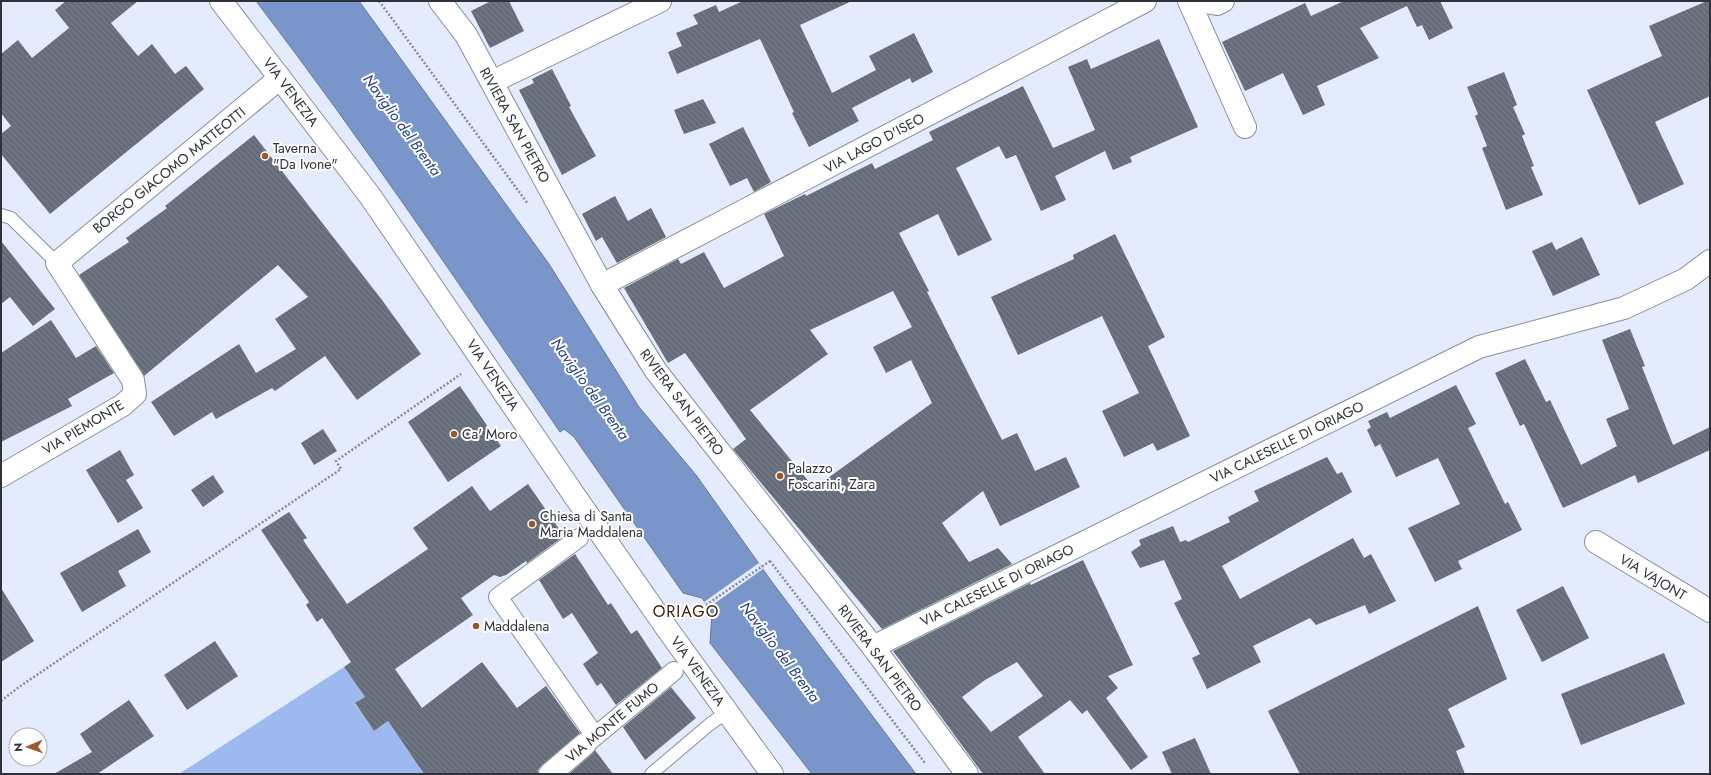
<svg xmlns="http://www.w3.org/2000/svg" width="1711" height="775" font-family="Jost,sans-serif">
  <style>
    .green { fill: #9eb9f0 }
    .water { fill: #7a95ca; stroke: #64779e }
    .pier { fill: #e3ebfc }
    .building { fill: url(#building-back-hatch); fill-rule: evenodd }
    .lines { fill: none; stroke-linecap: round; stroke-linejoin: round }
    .service-casing { stroke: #878e9d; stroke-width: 14 }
    .pedestrian-casing { stroke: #878e9d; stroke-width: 20 }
    .minor-casing { stroke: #878e9d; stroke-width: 24 }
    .primary-casing { stroke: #878e9d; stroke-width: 24 }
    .path { stroke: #878c97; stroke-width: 2.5; stroke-dasharray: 2 2; stroke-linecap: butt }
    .service { stroke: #fff; stroke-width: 12 }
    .pedestrian { stroke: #fff; stroke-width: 18 }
    .minor { stroke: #fff; stroke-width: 22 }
    .primary { stroke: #fff; stroke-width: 22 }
    .poi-dot { fill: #9b5928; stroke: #fff; stroke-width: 1.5 }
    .labels { text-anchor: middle; stroke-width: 4; stroke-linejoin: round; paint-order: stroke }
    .street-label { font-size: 14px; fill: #2f3238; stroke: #fff }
    .poi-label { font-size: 14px; fill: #2f3238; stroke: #fff; text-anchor: start }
    .water-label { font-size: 15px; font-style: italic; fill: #244081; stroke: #fff }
    .quarter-label { font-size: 16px; letter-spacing: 1px; fill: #3f2008; stroke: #fff }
  </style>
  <defs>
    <pattern id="building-back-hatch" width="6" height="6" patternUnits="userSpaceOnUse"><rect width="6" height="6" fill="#656c7a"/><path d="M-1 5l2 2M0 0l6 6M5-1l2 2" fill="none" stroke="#7c828c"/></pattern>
  </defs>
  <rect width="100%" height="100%" fill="#e3ebfc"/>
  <!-- green -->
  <polygon class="green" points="344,667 365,697 355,704 374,731 388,721 424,774 179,774"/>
  <!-- water -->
  <path class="water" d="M256,1h103l190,263 90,143 57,68 76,107 144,192h-104l-102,-131 2,-30 -10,-15 -19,-5 -109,-156 -10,-8 -4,3c-99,-145 -197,-291 -304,-431z"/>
  <!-- pier -->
  <polygon class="pier" points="759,563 763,569 708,608 704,602"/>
  <!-- building -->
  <g class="building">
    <polygon points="66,1 138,1 111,23 138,56 152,44 175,74 186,66 204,89 50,214 1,154 1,134 11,126 1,113 1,54 18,40 32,58 69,28 55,10"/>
    <polygon points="491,1 509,1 524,31 490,48 471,11"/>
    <polygon points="743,1 852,1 800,25 832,93 876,70 869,56 914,33 933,72 912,83 910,78 852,108 859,121 809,147 792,113 794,112 760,39 677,74 668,52 682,46 676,33 698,24 693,15 716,5 719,12"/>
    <polygon points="1344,1 1440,1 1453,28 1429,40 1422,25 1417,27 1407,6 1360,28 1379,58 1317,86 1325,105 1303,115 1283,73 1245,91 1222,42 1305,3 1311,16"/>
    <polygon points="1707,1 1710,1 1710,96 1655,122 1684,184 1639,205 1587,90 1662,56 1649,26"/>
    <path d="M1159,39l39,88 -68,30 2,5 -19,8 -8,-19 -50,25 11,24 -25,11 -25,-56 -10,4 -7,-13 -43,22 36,72 -34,16 -20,-42 -39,19 30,58 -2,1 75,148 15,-7 18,38 31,-14 14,30 -80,39 -17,-35 -41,32 27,39 29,-14 14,16 -130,65 -149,-180 13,-10 -61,-86 -17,10 -44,-75 54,-29 3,5 23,-12 20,36 60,-32 -20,-42 41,-20 1,2 66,-33 3,6 58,-29 -4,-8 94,-46 30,62 42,-18 -27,-63 19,-8 4,10zM893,291l19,36 -39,20 13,26 25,-13 21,43 -118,85 -64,-78 78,-56 -18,-24z"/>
    <polygon points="552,69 571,106 569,107 596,156 562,175 519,90 534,83 532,79"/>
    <polygon points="1504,72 1517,105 1513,107 1525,134 1522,136 1534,166 1531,167 1543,195 1506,210 1482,148 1487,146 1475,116 1478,114 1467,87"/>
    <polygon points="703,99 716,123 684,134 674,110"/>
    <polygon points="743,127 771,182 754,192 747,178 730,186 709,144"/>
    <polygon points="254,135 382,300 421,354 357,400 325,356 275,391 272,388 216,419 212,412 174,436 151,402 239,344 256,373 296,349 275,319 308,297 278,265 144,376 79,275 129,242 126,238 167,208 165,206"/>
    <polygon points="615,196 628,221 651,208 666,237 617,263 602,237 596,241 582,214"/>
    <polygon points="1115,234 1165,337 1148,346 1190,436 1157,451 1153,443 1124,457 1102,411 1139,393 1102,316 1018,355 991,297 1074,259 1073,255"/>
    <polygon points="1582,237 1600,275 1553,296 1532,251 1552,242 1556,250"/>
    <polygon points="1,241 55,309 33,326 10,297 1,304"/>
    <polygon points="51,320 76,358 96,346 114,373 68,399 72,406 1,442 1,353"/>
    <polygon points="1630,329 1645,366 1642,367 1673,445 1710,427 1710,450 1638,483 1635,475 1563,508 1524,424 1520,426 1495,373 1525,359 1546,402 1550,400 1581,465 1617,446 1606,419 1629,409 1602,340"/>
    <polygon points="1456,385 1476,424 1468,428 1505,504 1508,502 1522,530 1458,561 1462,569 1435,582 1408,528 1460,504 1438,458 1396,477 1380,444 1375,447 1367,430 1371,427 1368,421 1387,412 1390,418"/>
    <polygon points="460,386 501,446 448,482 408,422"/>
    <polygon points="323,429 337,451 314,465 301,443"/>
    <polygon points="120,450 134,475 126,480 143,508 118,523 86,470"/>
    <polygon points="1327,457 1337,474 1342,472 1352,492 1222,566 1240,599 1353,538 1364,558 1371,554 1396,601 1369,614 1365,605 1316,625 1310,618 1253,646 1261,662 1207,689 1192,658 1200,654 1174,603 1182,599 1164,560 1140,568 1131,552 1141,545 1139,540 1173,526 1180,542 1186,540 1188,542 1230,522 1228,517 1259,501 1254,491"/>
    <polygon points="213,475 224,492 203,507 191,490"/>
    <polygon points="528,484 564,536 527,563 526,561 506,575 500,577 494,575 461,598 473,615 395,669 422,708 482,662 517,708 546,686 580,733 542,765 538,770 538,774 424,774 388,721 374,731 355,703 365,697 344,667 351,662 322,618 317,622 306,605 309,602 261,530 289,512 307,538 303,540 347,604 428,549 413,528 472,486 490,511"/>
    <polygon points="138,529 151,552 118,571 126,586 82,612 60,573"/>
    <polygon points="575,554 608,605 611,603 631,634 637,630 662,668 616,705 601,683 597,686 583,664 598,653 572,613 563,619 539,580"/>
    <path d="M1083,560l50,105 -25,11 10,12 -12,10 42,59 -17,13 -44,-60 -5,4 -12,-14 -15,11 -6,-8 6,8 -37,26 27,37h-62l-90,-123 137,-68 1,2zM1017,662l26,34 -52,36 -29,-35 23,-17z"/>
    <polygon points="1563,586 1589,638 1542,662 1516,610"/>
    <polygon points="1,588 34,641 1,662"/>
    <polygon points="1478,606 1507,679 1448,709 1465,747 1456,751 1465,774 1300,774 1268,711"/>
    <polygon points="215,641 238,676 187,710 164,675"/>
    <polygon points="1664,653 1685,704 1581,745 1561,694"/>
    <polygon points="671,687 696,718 645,760 623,727"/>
    <polygon points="129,700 154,736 97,774 54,774 92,752 80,734"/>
    <polygon points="1195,738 1211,774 1172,774 1162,752"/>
    <polygon points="595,750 613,774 569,774 593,753"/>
  </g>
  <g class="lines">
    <!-- service casing -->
    <g class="service-casing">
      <g id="service">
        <polyline points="1,215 11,218 57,263"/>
        <polyline points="651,774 710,724 727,712"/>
      </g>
    </g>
    <!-- pedestrian casing -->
    <g class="pedestrian-casing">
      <g id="pedestrian">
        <polyline points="579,538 498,597 595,736"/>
        <polyline points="587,743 674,671"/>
      </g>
    </g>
    <!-- minor casing -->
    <g class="minor-casing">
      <g id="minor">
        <polyline points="440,1 466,35 602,285 656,371 873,647 967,774"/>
        <polyline points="1189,1 1245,127"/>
        <polyline points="1199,1 1217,4 1223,1"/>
        <polyline points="492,82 660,1"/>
        <polyline points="602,285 1145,1"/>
        <polyline points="1,476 123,405 135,394 133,380 57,263 280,78"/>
        <polyline points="1596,542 1710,611"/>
        <polyline points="873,647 1479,347 1624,308 1686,279 1710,261"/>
        <polyline points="550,774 585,744"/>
      </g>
    </g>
    <!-- primary casing -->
    <g class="primary-casing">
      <polyline id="primary" points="221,1 370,196 574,495 668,630 772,774"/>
    </g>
    <!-- path -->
    <g class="path">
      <polyline points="379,1 528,204"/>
      <polyline points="770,561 925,763"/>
      <polyline points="706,605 770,561"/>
      <polyline points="1,701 19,687 341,469 336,461 461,374"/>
    </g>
    <!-- service -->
    <use href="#service" class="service"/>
    <!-- pedestrian -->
    <use href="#pedestrian" class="pedestrian"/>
    <!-- minor -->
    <use href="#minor" class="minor"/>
    <!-- primary -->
    <use href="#primary" class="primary"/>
  </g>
  <!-- markers -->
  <g class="poi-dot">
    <circle cx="265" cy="156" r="4"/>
    <circle cx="454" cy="434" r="4"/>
    <circle cx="780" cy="476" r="4"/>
    <circle cx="532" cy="524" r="4"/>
    <circle cx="476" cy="626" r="4"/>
  </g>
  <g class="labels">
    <!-- street labels -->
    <g class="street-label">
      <text transform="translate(291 92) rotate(53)" y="5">VIA VENEZIA</text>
      <text transform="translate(515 125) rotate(61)" y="5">RIVIERA SAN PIETRO</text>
      <text transform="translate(874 143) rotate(-28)" y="5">VIA LAGO D'ISEO</text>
      <text transform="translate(169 170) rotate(-39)" y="5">BORGO GIACOMO MATTEOTTI</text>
      <text transform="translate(493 375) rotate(56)" y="5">VIA VENEZIA</text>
      <text transform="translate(682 402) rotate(53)" y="5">RIVIERA SAN PIETRO</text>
      <text transform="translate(83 427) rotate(-31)" y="5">VIA PIEMONTE</text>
      <text transform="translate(1287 442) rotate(-26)" y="5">VIA CALESELLE DI ORIAGO</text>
      <text transform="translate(1653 577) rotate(31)" y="5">VIA VAJONT</text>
      <text transform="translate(997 585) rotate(-26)" y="5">VIA CALESELLE DI ORIAGO</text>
      <text transform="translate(880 658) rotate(53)" y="5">RIVIERA SAN PIETRO</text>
      <text transform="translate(698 671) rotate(54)" y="5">VIA VENEZIA</text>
      <text transform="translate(612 722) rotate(-40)" y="5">VIA MONTE FUMO</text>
    </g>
    <!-- poi labels -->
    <g class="poi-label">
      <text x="273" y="153">Taverna<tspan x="273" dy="16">"Da Ivone"</tspan></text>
      <text x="462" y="439">Ca' Moro</text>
      <text x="788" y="473">Palazzo<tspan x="788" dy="16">Foscarini, Zara</tspan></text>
      <text x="540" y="521">Chiesa di Santa<tspan x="540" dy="16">Maria Maddalena</tspan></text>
      <text x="484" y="631">Maddalena</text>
    </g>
    <!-- water labels -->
    <g class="water-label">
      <text transform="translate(402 125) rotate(54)" y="5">Naviglio del Brenta</text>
      <text transform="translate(590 389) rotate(54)" y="5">Naviglio del Brenta</text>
      <text transform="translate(780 652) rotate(53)" y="5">Naviglio del Brenta</text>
    </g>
    <!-- quarter labels -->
    <g class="quarter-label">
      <text x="686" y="617">ORIAGO</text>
    </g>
  </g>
  <!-- border -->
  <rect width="1711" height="775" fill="none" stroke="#2f3238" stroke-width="4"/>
  <!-- north arrow -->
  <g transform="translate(28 747) rotate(268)"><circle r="19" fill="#ffffff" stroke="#acadaf"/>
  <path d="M0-3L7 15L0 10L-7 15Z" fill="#9b5928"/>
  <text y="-6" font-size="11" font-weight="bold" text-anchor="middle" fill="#2f3238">N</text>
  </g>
</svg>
